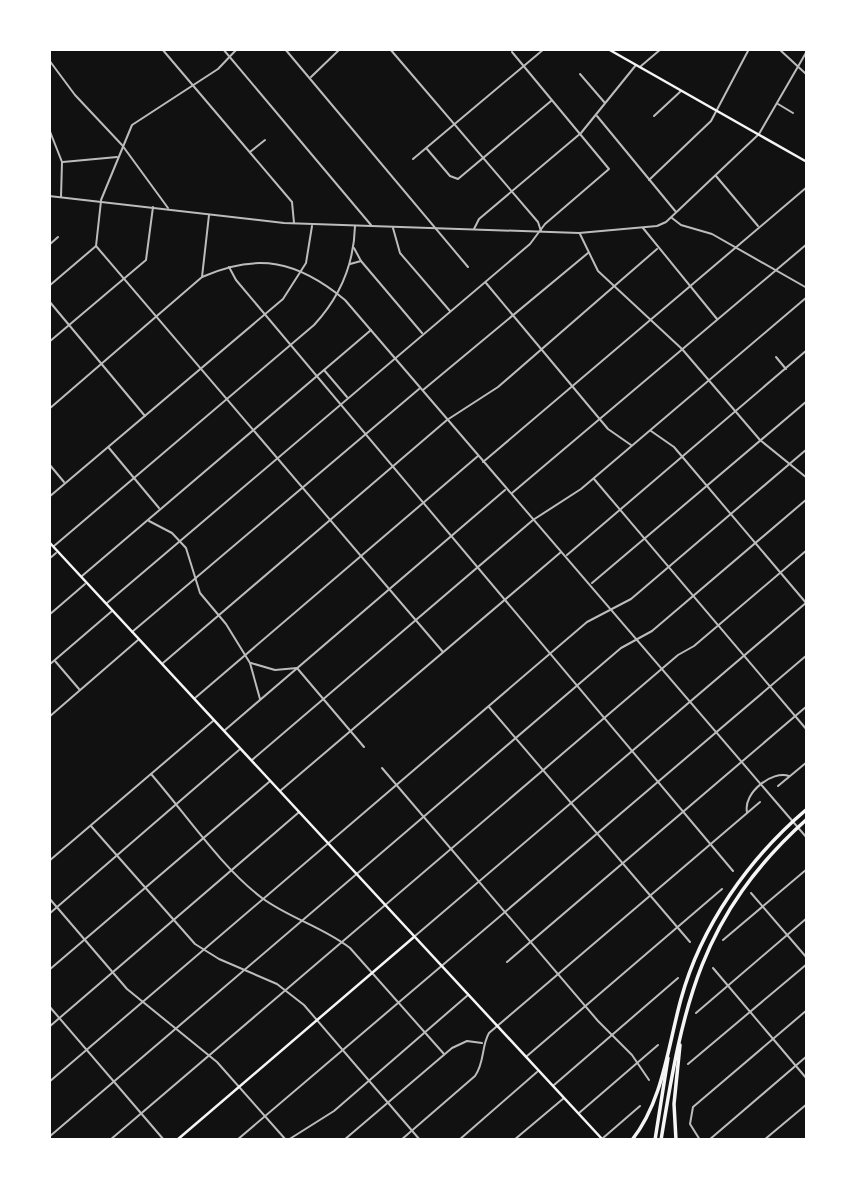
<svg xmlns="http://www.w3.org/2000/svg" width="856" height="1189" font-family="'DM Sans',sans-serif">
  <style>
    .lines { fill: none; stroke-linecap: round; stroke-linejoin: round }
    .minor { stroke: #bcbcbc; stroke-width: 2 }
    .tertiary { stroke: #bcbcbc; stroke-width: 2 }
    .secondary { stroke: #f5f5f5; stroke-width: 2.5 }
    .motorway { stroke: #f5f5f5; stroke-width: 3.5 }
  </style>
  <rect width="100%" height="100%" fill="#111"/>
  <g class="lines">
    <!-- minor -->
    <g class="minor">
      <polyline points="223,49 371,225"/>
      <polyline points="285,49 468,267"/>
      <polyline points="390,49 538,222 541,231"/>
      <polyline points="779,49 806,74"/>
      <polyline points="49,60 75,95 122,145 168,208"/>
      <polyline points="641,66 661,49"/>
      <polyline points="580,74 605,103"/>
      <polyline points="311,77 340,49"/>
      <polyline points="778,104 793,113"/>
      <polyline points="597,116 676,212"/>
      <polyline points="654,116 681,91"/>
      <polyline points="49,129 62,162 61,197"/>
      <polyline points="427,149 450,176 458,179 551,101"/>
      <polyline points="250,152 265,140"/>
      <polyline points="413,159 544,49"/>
      <polyline points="63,162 117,157"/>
      <polyline points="716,176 758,226"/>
      <polyline points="649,180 711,121 749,49"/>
      <polyline points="393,228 400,253 450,311"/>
      <polyline points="643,228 717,319"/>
      <polyline points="474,229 479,219 581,133 636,65"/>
      <polyline points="580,234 598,271 682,349 760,440 807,478"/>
      <polyline points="49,245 58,237"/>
      <polyline points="96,246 443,652"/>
      <polyline points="354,248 361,261 422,333"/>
      <polyline points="350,264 361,261"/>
      <polyline points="229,267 236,280 733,871"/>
      <path d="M202,277c56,-25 96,-16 143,23l462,538"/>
      <polyline points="486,283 608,429 631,445"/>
      <polyline points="49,286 96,246 101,201"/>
      <polyline points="49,301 145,416"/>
      <polyline points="49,342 146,260 153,207"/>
      <polyline points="776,357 786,369"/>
      <polyline points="324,370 347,397"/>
      <polyline points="423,390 588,253"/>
      <polyline points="49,409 202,277 209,215"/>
      <polyline points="651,431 674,447 807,604"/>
      <polyline points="109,448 159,508"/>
      <polyline points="483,462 807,187"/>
      <polyline points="49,464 64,482"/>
      <polyline points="594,479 807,730"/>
      <polyline points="512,493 807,244"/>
      <polyline points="49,497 283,299 306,263 312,226"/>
      <polyline points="149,521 172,533 186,548 200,593 226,624 250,663 260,699"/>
      <path d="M54,546l260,-221c26,-28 40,-61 41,-99"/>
      <polyline points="567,555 807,350"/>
      <polyline points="49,559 56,553"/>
      <polyline points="82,576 371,330"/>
      <polyline points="592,583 807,401"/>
      <polyline points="107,603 530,244 545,224 609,169 512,52"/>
      <polyline points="49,615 85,584"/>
      <polyline points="132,632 419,389"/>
      <polyline points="55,661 79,689"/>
      <polyline points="163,663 447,420 498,387 657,249"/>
      <polyline points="251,663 275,670 297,668 364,747"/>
      <polyline points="49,665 112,611"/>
      <polyline points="195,698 478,456"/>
      <polyline points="489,707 690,942"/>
      <polyline points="49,717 138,640"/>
      <polyline points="225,730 505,490"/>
      <polyline points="252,760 533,520 581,489 807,297"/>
      <polyline points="382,768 598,1021 632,1055 649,1080"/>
      <path d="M151,774c34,39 70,93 111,124 27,20 61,29 88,50l94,106"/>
      <polyline points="778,786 807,762"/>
      <polyline points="280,791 561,552"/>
      <path d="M747,812c-4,-19 25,-42 42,-36"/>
      <polyline points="91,826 195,944 219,959 277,984 304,1005 420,1140"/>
      <polyline points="49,861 213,721"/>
      <polyline points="751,893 807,958"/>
      <polyline points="49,898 127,989 217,1062 286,1140"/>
      <polyline points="49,914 239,750"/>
      <polyline points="723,940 807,869"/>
      <polyline points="507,962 807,706"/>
      <polyline points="713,968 807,1079"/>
      <polyline points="49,970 269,782"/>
      <polyline points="49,1006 164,1140"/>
      <polyline points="696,1013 807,918"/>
      <polyline points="49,1027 298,813"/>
      <polyline points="527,1056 722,889"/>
      <polyline points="688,1064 807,964"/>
      <polyline points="49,1082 587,622 631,599 807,449"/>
      <polyline points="554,1085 678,978"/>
      <polyline points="579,1113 658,1045"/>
      <polyline points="49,1137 621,648 652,631 807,499"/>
      <polyline points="603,1138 640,1106"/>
      <polyline points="110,1140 678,655 694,646 807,550"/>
      <polyline points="237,1140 807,655"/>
      <polyline points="288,1140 334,1111 468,995"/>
      <polyline points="344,1140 452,1048 467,1041 482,1043"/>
      <path d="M401,1140l74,-64c10,-14 6,-29 14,-43l271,-231"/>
      <polyline points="459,1140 537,1072"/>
      <polyline points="514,1140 564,1098"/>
      <polyline points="700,1140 690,1124 693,1107 807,1010"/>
      <polyline points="709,1140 807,1056"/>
      <polyline points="764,1140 807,1104"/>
    </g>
    <!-- tertiary -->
    <g class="tertiary">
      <polyline points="162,49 292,202 294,223"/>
      <polyline points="49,196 284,223 579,233 657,226 666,222 759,134 807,51"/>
      <polyline points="101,200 132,125 218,69 237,49"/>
      <polyline points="672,218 681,225 712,234 807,288"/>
      <polyline points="415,936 807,602"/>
    </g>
    <!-- secondary -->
    <g class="secondary">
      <polyline points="608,49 807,162"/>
      <polyline points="49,542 603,1140"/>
      <polyline points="177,1140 414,937"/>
    </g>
    <!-- motorway -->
    <g class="motorway">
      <path d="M632,1140c31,-39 36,-94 49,-141 20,-73 68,-141 126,-190"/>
      <polyline points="655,1140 668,1058"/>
      <path d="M661,1140c22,-135 39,-225 146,-321"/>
      <polyline points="676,1140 674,1104 680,1045"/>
    </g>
  </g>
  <!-- border -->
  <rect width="856" height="1189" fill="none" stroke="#ffffff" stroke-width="102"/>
</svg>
